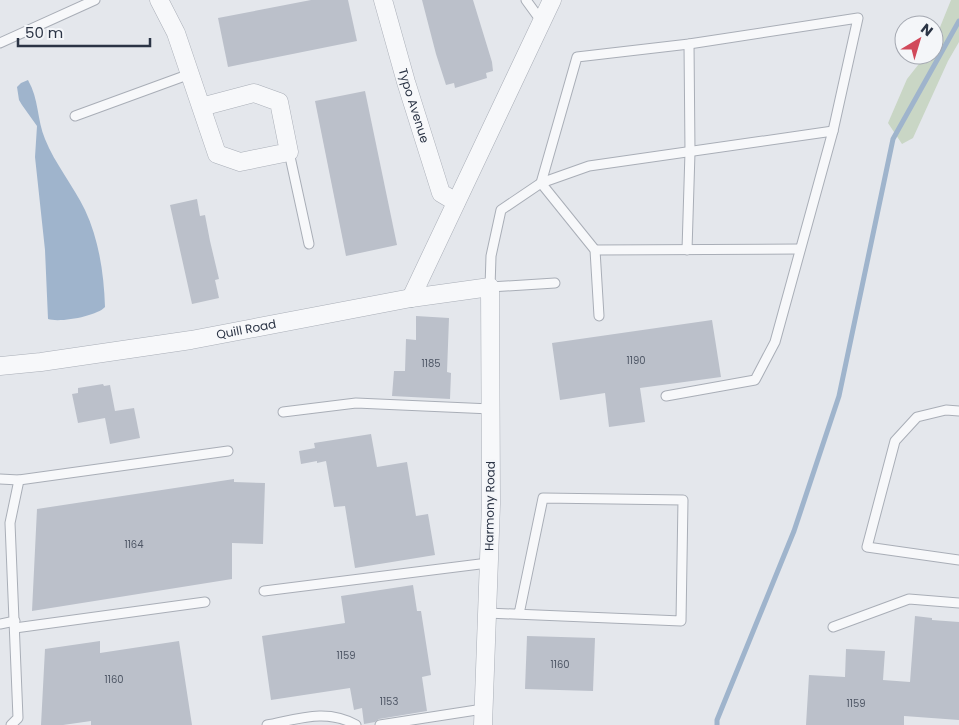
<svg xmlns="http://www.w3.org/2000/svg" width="959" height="725" font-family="Poppins,sans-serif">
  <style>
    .green { fill: #c9d6c5 }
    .water { fill: #9fb4cc }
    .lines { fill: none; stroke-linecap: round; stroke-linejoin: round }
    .stream { stroke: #9fb4cc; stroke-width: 5 }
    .building { fill: #bbc0ca }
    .lane-casing { stroke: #a9aeb7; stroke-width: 11 }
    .street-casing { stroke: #a9aeb7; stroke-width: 19 }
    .lane { stroke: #f7f8fa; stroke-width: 9 }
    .street { stroke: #f7f8fa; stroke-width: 18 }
    .labels { text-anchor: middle; stroke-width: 4.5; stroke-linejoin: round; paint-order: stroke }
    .number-label { font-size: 10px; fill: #4f5766 }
    .street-label { font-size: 12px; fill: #2b3445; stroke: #f4f6f9 }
  </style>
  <rect width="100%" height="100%" fill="#e4e7ec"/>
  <!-- green -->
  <polygon class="green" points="951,0 959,0 959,42 948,61 913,138 902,144 888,123 907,79 926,55 934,55 934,42"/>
  <!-- water -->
  <path class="water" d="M28,80c11,19 9,40 17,59 10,25 28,46 40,71 14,30 19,64 20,97 -8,9 -45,16 -57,12l-3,-69 -10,-93 2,-31 -15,-21 -3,-5 -2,-13 4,-4z"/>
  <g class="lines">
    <!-- stream -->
    <polyline class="stream" points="717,725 717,720 794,531 839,396 893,139 959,21"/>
  </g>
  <!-- building -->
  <g class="building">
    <polygon points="311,0 348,0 357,41 228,67 218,18"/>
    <polygon points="422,0 473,0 492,62 493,71 486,73 487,78 455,88 454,83 446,85 436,54"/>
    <polygon points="365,91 397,245 346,256 315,101"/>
    <polygon points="197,199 200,216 205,215 210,241 219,279 215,280 219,298 192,304 170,205"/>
    <polygon points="416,316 449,318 447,372 451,373 450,399 392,396 394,371 405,371 406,339 416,340"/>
    <polygon points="712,320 721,377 640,388 645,422 609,427 605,393 560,400 552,343"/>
    <polygon points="103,384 104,386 110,385 115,411 134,408 140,438 110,444 105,418 78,423 72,394 78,393 78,388"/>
    <polygon points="371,434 377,467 407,462 416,516 428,514 435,555 355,568 345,506 334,507 326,461 317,463 317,461 301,464 299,451 315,448 314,443"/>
    <polygon points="234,479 234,482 265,483 263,544 232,543 232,579 32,611 37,509"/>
    <polygon points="413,585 417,611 421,611 431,675 422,677 427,711 379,719 375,722 364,724 362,708 354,710 350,688 271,700 262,636 345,623 341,596"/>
    <polygon points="915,616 932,618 932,620 959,622 959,720 904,716 904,725 806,725 809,675 845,677 846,649 885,651 883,680 910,682"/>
    <polygon points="527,636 595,638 593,691 525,689"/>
    <polygon points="100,641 100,653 179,641 192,725 91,725 91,721 63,725 41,725 45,649"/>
  </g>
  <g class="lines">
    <!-- lane casing -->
    <g class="lane-casing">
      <g id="lane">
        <polyline points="526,0 542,22"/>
        <polyline points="0,43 95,0"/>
        <polyline points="75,116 190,74"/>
        <polyline points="289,152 309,244"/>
        <polyline points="595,250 800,249"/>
        <polyline points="687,250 690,152 689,44"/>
        <polyline points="555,283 490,287 491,256 501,210 541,183 589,166 833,131 775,342 755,380 666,396"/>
        <polyline points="599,316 595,250 541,183 577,57 689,44 858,18 833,131"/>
        <polyline points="959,411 946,410 917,417 895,441 867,547 959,560"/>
        <polyline points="283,412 356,403 491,409"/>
        <polyline points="0,479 19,480 228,451"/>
        <polyline points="264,591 488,563"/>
        <polyline points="487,613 681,621 683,500 543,498 519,614"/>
        <polyline points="0,624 15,621"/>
        <polyline points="833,627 909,599 959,603"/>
        <polyline points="15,628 205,602"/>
        <polyline points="11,725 18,718 10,523 19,480"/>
        <path d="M267,725c31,-6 60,-17 89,0"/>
        <polyline points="380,725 483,709"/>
      </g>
    </g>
    <!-- street casing -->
    <g class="street-casing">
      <g id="street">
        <polyline points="159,0 176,33 217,154 240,162 289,152 279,102 254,93 201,107"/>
        <path id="s1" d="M383,0l23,82 35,111 15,9"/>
        <polyline points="411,298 552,0"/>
        <path id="s2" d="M0,366l41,-4 150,-22 220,-42 79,-11 1,217 -8,221"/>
      </g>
    </g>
    <!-- lane -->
    <use href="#lane" class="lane"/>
    <!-- street -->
    <use href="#street" class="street"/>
  </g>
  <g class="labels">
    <!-- number labels -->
    <g class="number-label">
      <text x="636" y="364">1190</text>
      <text x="431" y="367">1185</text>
      <text x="134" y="548">1164</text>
      <text x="346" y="659">1159</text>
      <text x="560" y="668">1160</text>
      <text x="114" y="683">1160</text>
      <text x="389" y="705">1153</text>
      <text x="856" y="707">1159</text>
    </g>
    <!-- street labels -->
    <g class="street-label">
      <text dy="4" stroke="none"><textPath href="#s1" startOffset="110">Typo Avenue</textPath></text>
      <text dy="4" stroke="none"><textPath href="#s2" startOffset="249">Quill Road</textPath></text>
      <text transform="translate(490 506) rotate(-89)" y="4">Harmony Road</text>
    </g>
  </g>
  <!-- north arrow -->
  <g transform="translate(919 40) rotate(38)"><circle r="24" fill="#f4f6f9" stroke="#a4a8b1"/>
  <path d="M0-4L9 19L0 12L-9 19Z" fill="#d1495b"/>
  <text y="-8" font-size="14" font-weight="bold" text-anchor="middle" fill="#2b3445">N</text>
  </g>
  <!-- scale -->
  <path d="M18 38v8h132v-8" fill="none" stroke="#2b3445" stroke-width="2.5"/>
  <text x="25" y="38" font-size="15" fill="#2b3445" stroke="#f4f6f9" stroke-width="4" paint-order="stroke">50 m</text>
</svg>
